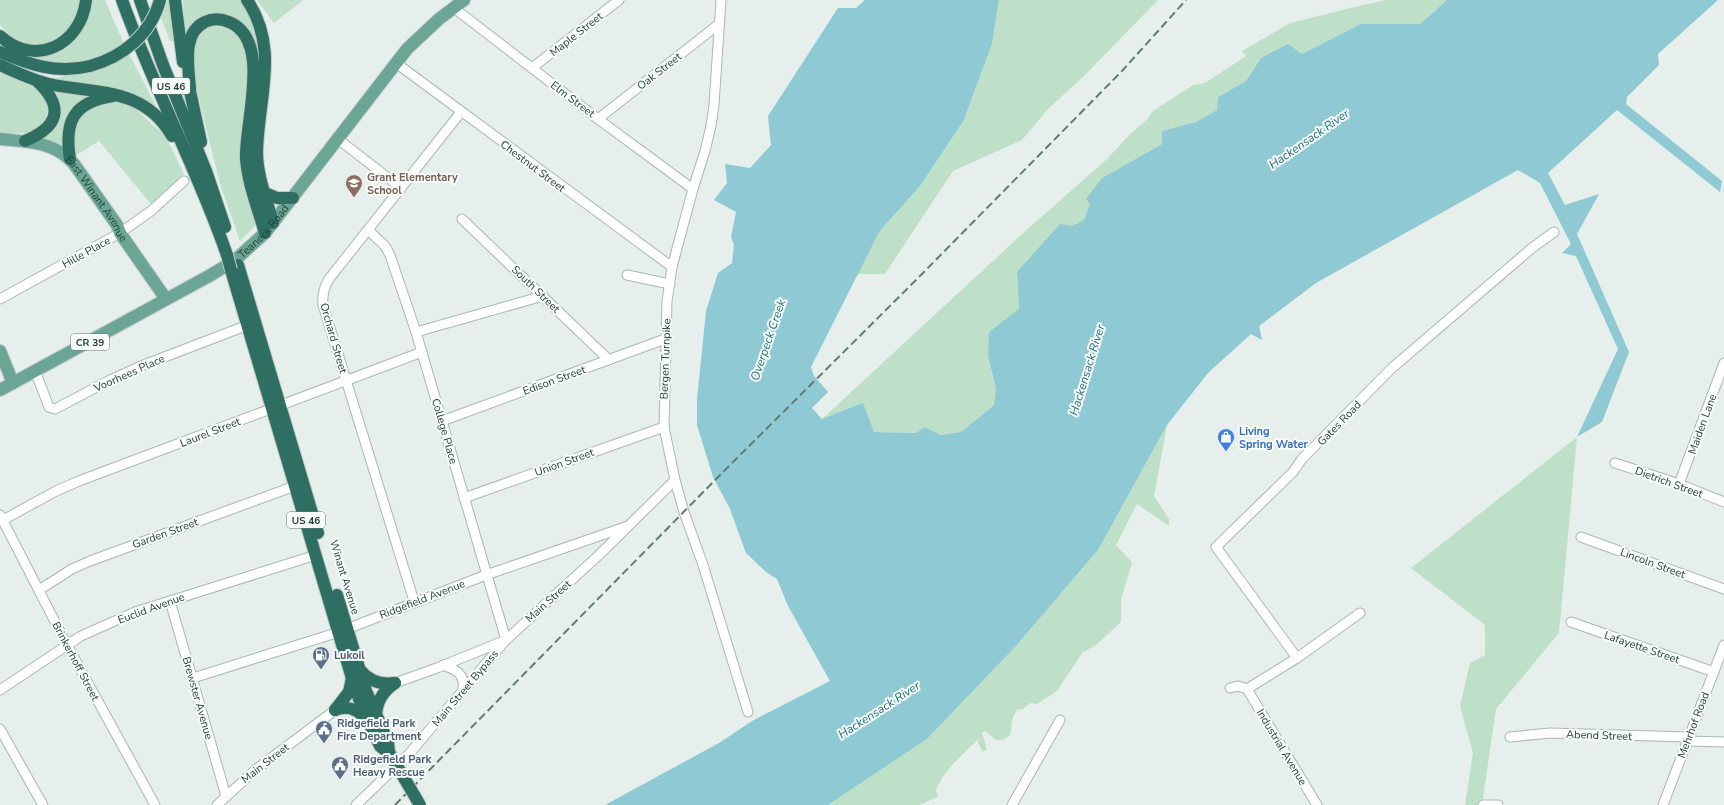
<svg xmlns="http://www.w3.org/2000/svg" width="1724" height="805" font-family="'Nunito Sans',sans-serif">
  <style>
    .green { fill: #bfe0c8 }
    .water { fill: #8ec9d4 }
    .lines { fill: none; stroke-linecap: round; stroke-linejoin: round }
    .minor-casing { stroke: #a8b8b2; stroke-width: 11 }
    .major-casing { stroke: #c2cac8; stroke-width: 14 }
    .highway-casing { stroke: #c2cac8; stroke-width: 14 }
    .minor { stroke: #fff; stroke-width: 9 }
    .major { stroke: #6aa596; stroke-width: 12 }
    .highway { stroke: #2f6f62; stroke-width: 12 }
    .rail { stroke: #5f7d75; stroke-width: 2; stroke-dasharray: 8 4; stroke-linecap: butt }
    .highway-bridge-casing { stroke: #c2cac8; stroke-width: 14; stroke-linecap: butt }
    .highway-bridge { stroke: #2f6f62; stroke-width: 12 }
    .labels { text-anchor: middle; stroke-width: 4; stroke-linejoin: round; paint-order: stroke }
    .shield { fill: #f7fbf9; stroke: #637a73; stroke-width: 1 }
    .shield-label { font-size: 10px; font-weight: bold; fill: #24423a }
    .street-label { font-size: 11px; fill: #24423a; stroke: #f7fbf9 }
    .education-label { font-size: 11px; font-weight: bold; fill: #785e54; stroke: #f7fbf9; text-anchor: start }
    .shop-label { font-size: 11px; font-weight: bold; fill: #366cbe; stroke: #f7fbf9; text-anchor: start }
    .service-label { font-size: 11px; font-weight: bold; fill: #4e5e75; stroke: #f7fbf9; text-anchor: start }
    .water-label { font-size: 12px; font-style: italic; fill: #1c6f80; stroke: #f7fbf9 }
  </style>
  <rect width="100%" height="100%" fill="#e6efeb"/>
  <!-- green -->
  <g class="green">
    <polygon points="0,0 79,0 77,13 67,31 48,43 29,44 11,37 0,25"/>
    <polygon points="91,0 105,0 124,44 159,112 57,80 57,78 110,66 102,57 58,65 27,58 52,54 77,38 91,5"/>
    <polygon points="165,0 172,0 175,41 170,41 161,18"/>
    <polygon points="183,0 240,0 251,14 260,46 257,49 244,27 195,22 185,33"/>
    <polygon points="257,0 303,0 274,23"/>
    <polygon points="999,0 1158,0 1087,73 1048,109 1022,140 953,171 885,274 857,274 879,232 920,186 964,120 992,44"/>
    <polygon points="1387,0 1447,0 1420,24 1361,24 1302,54 1261,58 1246,81 1218,97 1217,110 1196,122 1162,131 1162,144 1102,178 1084,220 1072,226 1017,272 1019,309 988,356 996,389 994,405 961,432 940,435 925,427 916,433 874,432 822,419 1021,235 1107,159 1130,134 1147,120 1153,111 1193,85 1205,83 1246,56 1242,51 1290,23 1354,7"/>
    <polygon points="213,26 226,27 241,39 247,57 247,81 240,141 244,175 257,224 240,241 220,184 195,83 192,50 198,33"/>
    <path d="M0,70c29,12 60,18 43,56l-18,7 -25,1z"/>
    <path d="M56,91l41,2c-18,17 -35,25 -35,52l-19,-7 12,-10 6,-18z"/>
    <polygon points="104,100 125,103 139,112 166,137 184,174 151,204 99,141 75,156 70,142 76,122 87,109"/>
    <path d="M1167,425l-13,71 15,23v7l-32,-22 -21,41 16,17 -11,38v22l-26,24 -12,6 -26,39 -20,13 -7,-1 -7,6 -6,1 -4,7 -3,18 -7,5h-7l-11,-9 -3,2 5,17 -5,1 -5,-11c-15,16 -33,29 -41,50l2,7 -19,8h-91l99,-66 89,-93 82,-96z"/>
    <polygon points="1577,437 1559,633 1496,709 1482,805 1465,805 1473,753 1460,706 1470,663 1485,655 1485,625 1411,568"/>
  </g>
  <!-- water -->
  <polygon class="water" points="865,0 999,0 992,44 964,120 920,186 879,232 811,367 814,376 828,392 812,408 822,419 863,403 874,432 916,433 925,427 940,435 961,432 994,405 996,389 988,356 989,332 1019,309 1017,272 1060,224 1072,226 1084,220 1090,204 1086,199 1102,178 1162,144 1162,131 1196,122 1217,110 1218,97 1246,81 1261,58 1288,44 1302,54 1361,24 1420,24 1447,0 1718,0 1658,54 1659,65 1627,97 1626,104 1722,181 1720,192 1617,110 1548,173 1565,205 1599,194 1577,234 1629,352 1602,422 1577,437 1618,349 1576,256 1562,253 1571,244 1540,183 1518,170 1316,283 1259,326 1262,340 1251,334 1208,373 1167,425 1098,550 1016,646 927,739 828,805 605,805 719,743 752,721 830,681 788,606 777,579 766,572 746,553 730,509 713,477 697,425 697,399 706,311 718,273 732,263 734,245 731,237 736,212 714,200 727,183 725,164 750,168 771,145 768,116 838,8 856,8"/>
  <g class="lines">
    <!-- minor casing -->
    <g class="minor-casing">
      <g id="minor">
        <polyline points="721,0 714,105 711,126 705,151 693,189 672,267 667,301 664,427 675,480 684,512 703,565 748,712"/>
        <polyline points="454,8 598,119 693,189"/>
        <polyline points="396,63 672,267"/>
        <polyline points="532,68 619,0"/>
        <polyline points="598,119 719,24"/>
        <polyline points="338,139 401,188"/>
        <polyline points="462,219 609,360"/>
        <polyline points="368,230 385,246 390,255 416,332 506,640"/>
        <polyline points="627,275 670,284"/>
        <polyline points="0,299 120,233 151,211 184,181"/>
        <polyline points="416,332 543,296"/>
        <polyline points="35,371 49,407 55,409 110,380 141,366 248,325"/>
        <polyline points="442,421 665,339"/>
        <polyline points="1615,463 1679,484 1724,502"/>
        <polyline points="1679,484 1724,363"/>
        <polyline points="464,498 664,427"/>
        <polyline points="0,515 67,645 155,805"/>
        <polyline points="3,520 56,491 79,481 422,352"/>
        <polyline points="1581,537 1724,589"/>
        <polyline points="39,590 72,569 90,561 295,486"/>
        <polyline points="170,601 226,796"/>
        <path d="M414,601l-91,-296c-1,-10 1,-18 6,-26l132,-167"/>
        <polyline points="1571,622 1714,672"/>
        <polyline points="1297,658 1216,547 1293,472 1302,459 1392,368 1532,248 1554,232"/>
        <path d="M443,665c14,5 22,9 20,25"/>
        <polyline points="193,678 339,632 486,575 628,526"/>
        <polyline points="395,683 437,668 506,640 600,554 675,480"/>
        <polyline points="1230,688 1238,686 1247,689 1317,805"/>
        <polyline points="1247,689 1297,658 1360,613"/>
        <polyline points="0,690 81,636 135,612 316,555"/>
        <polyline points="0,729 43,805"/>
        <polyline points="1510,737 1550,733 1689,737"/>
        <polyline points="1687,741 1724,742"/>
        <polyline points="217,805 254,771 335,710"/>
        <polyline points="356,805 409,754 505,641"/>
        <polyline points="1012,805 1060,720"/>
        <polyline points="1483,805 1498,805"/>
        <polyline points="1663,805 1724,645"/>
      </g>
    </g>
    <!-- major casing -->
    <g class="major-casing">
      <g id="major">
        <path id="s1" d="M0,139c27,3 55,2 74,25l43,61 3,8 46,66"/>
        <polyline points="0,351 13,383"/>
        <path id="s2" d="M0,390l209,-114 25,-15 31,-28 142,-184 32,-30 25,-19"/>
      </g>
    </g>
    <!-- highway casing -->
    <g class="highway-casing">
      <g id="highway">
        <path d="M122,0c31,87 75,168 105,255"/>
        <polyline points="140,0 163,65 206,171 225,227"/>
        <polyline points="175,0 183,62"/>
        <path d="M247,0c33,49 11,98 10,152 0,24 10,48 16,71"/>
        <path d="M0,36c35,32 81,9 86,-36"/>
        <path d="M0,52c30,13 57,22 90,14"/>
        <path d="M0,65c16,7 32,15 49,19 47,10 95,3 123,52"/>
        <polyline points="188,82 201,142"/>
        <path d="M190,89c-1,-21 -9,-56 15,-67 8,-4 17,-3 24,0 44,18 15,101 17,137 2,25 12,50 19,74"/>
        <path d="M25,141c33,-14 40,-33 13,-59"/>
        <path d="M70,159c-6,-37 3,-57 43,-63"/>
        <polyline points="265,193 277,198 293,198"/>
        <polyline points="238,265 318,533"/>
        <polyline points="231,270 354,685 363,710 380,746 390,754"/>
        <polyline points="337,595 366,691 388,742 389,753"/>
        <path d="M360,670c9,11 21,15 35,13"/>
        <path d="M335,710c13,-5 22,-1 31,9"/>
        <polyline points="335,710 349,692 352,678"/>
        <path d="M376,717c0,-15 7,-26 19,-34"/>
      </g>
    </g>
    <!-- minor -->
    <use href="#minor" class="minor"/>
    <!-- major -->
    <use href="#major" class="major"/>
    <!-- highway -->
    <use href="#highway" class="highway"/>
    <!-- rail -->
    <polyline class="rail" points="395,805 723,472 917,279 1122,71 1186,0"/>
    <!-- highway-bridge casing -->
    <g class="highway-bridge-casing">
      <g id="highway-bridge">
        <path d="M90,66c33,-9 61,-32 70,-66"/>
        <polyline points="227,255 231,270"/>
        <polyline points="390,754 420,805"/>
      </g>
    </g>
    <!-- highway-bridge -->
    <use href="#highway-bridge" class="highway-bridge"/>
  </g>
  <!-- icons -->
  <defs>
    <g id="school-pin" transform="scale(0.9)"><path d="M0 17L-7.5 6A9.5 9.5 0 1 1 7.5 6Z" fill="#8d6e63" stroke="#f7fbf9"/><path d="M0-5L7-2L0 1L-7-2ZM-4 1L0 2.5L4 1V4Q0 6-4 4Z" fill="#fff"/></g>
    <g id="shop-pin" transform="scale(0.9)"><path d="M0 17L-7.5 6A9.5 9.5 0 1 1 7.5 6Z" fill="#3f7fe0" stroke="#f7fbf9"/><path d="M-5-2.5h2.3a2.7 3.5 0 0 1 5.4 0H5L5.5 6h-11ZM-1.5-2.5h3a1.5 2.3 0 0 0-3 0Z" fill="#fff"/></g>
    <g id="fuel-pin" transform="scale(0.9)"><path d="M0 17L-7.5 6A9.5 9.5 0 1 1 7.5 6Z" fill="#5c6f8a" stroke="#f7fbf9"/><path d="M-5.5-6h7V0h2V4h1.3V-2.5L3-4.5l.8-.8L6-3V5H2.5V1h-1V6h-7ZM-4.2-4.7v3.2H.2V-4.7Z" fill="#fff"/></g>
    <g id="civic-pin" transform="scale(0.9)"><path d="M0 17L-7.5 6A9.5 9.5 0 1 1 7.5 6Z" fill="#5c6f8a" stroke="#f7fbf9"/><path d="M-.6-6.5H3V-4.5H.6V-3L4-1V1h2V6H-6V1h2V-1L-.6-3ZM-1.2 2.5V6h2.4V2.5Z" fill="#fff"/></g>
  </defs>
  <g fill-rule="evenodd">
    <use href="#school-pin" x="354" y="183"/>
    <use href="#shop-pin" x="1226" y="437"/>
    <use href="#fuel-pin" x="321" y="655"/>
    <use href="#civic-pin" x="324" y="729"/>
    <use href="#civic-pin" x="340" y="765"/>
  </g>
  <g class="labels">
    <!-- shield labels -->
    <g class="shield">
      <rect x="152" y="78" width="38" height="16" rx="3"/>
      <rect x="71" y="334" width="38" height="16" rx="3"/>
      <rect x="287" y="512" width="38" height="16" rx="3"/>
    </g>
    <g class="shield-label">
      <text x="171" y="90">US 46</text>
      <text x="90" y="346">CR 39</text>
      <text x="306" y="524">US 46</text>
    </g>
    <!-- street labels -->
    <g class="street-label">
      <text transform="translate(576 34) rotate(-38)" y="4">Maple Street</text>
      <text transform="translate(659 71) rotate(-38)" y="4">Oak Street</text>
      <text transform="translate(573 99) rotate(37)" y="4">Elm Street</text>
      <text transform="translate(533 166) rotate(37)" y="4">Chestnut Street</text>
      <text dy="4" stroke="none"><textPath href="#s1" startOffset="122">East Winant Avenue</textPath></text>
      <text dy="4" stroke="none"><textPath href="#s2" startOffset="309">Teaneck Road</textPath></text>
      <text transform="translate(86 252) rotate(-29)" y="4">Hille Place</text>
      <text transform="translate(536 289) rotate(44)" y="4">South Street</text>
      <text transform="translate(334 338) rotate(74)" y="4">Orchard Street</text>
      <text transform="translate(665 359) rotate(-88)" y="4">Bergen Turnpike</text>
      <text transform="translate(129 373) rotate(-24)" y="4">Voorhees Place</text>
      <text transform="translate(554 380) rotate(-20)" y="4">Edison Street</text>
      <text transform="translate(1339 423) rotate(-46)" y="4">Gates Road</text>
      <text transform="translate(1702 424) rotate(-70)" y="4">Maiden Lane</text>
      <text transform="translate(445 431) rotate(74)" y="4">College Place</text>
      <text transform="translate(210 432) rotate(-21)" y="4">Laurel Street</text>
      <text transform="translate(564 462) rotate(-20)" y="4">Union Street</text>
      <text transform="translate(1669 482) rotate(20)" y="4">Dietrich Street</text>
      <text transform="translate(165 533) rotate(-20)" y="4">Garden Street</text>
      <text transform="translate(1653 563) rotate(20)" y="4">Lincoln Street</text>
      <text transform="translate(345 577) rotate(73)" y="4">Winant Avenue</text>
      <text transform="translate(422 599) rotate(-21)" y="4">Ridgefield Avenue</text>
      <text transform="translate(548 601) rotate(-42)" y="4">Main Street</text>
      <text transform="translate(151 608) rotate(-20)" y="4">Euclid Avenue</text>
      <text transform="translate(1642 647) rotate(19)" y="4">Lafayette Street</text>
      <text transform="translate(76 661) rotate(62)" y="4">Brinkerhoff Street</text>
      <text transform="translate(465 688) rotate(-50)" y="4">Main Street Bypass</text>
      <text transform="translate(198 698) rotate(74)" y="4">Brewster Avenue</text>
      <text transform="translate(1693 725) rotate(-69)" y="4">Mehrhof Road</text>
      <text transform="translate(1599 735) rotate(2)" y="4">Abend Street</text>
      <text transform="translate(1282 747) rotate(59)" y="4">Industrial Avenue</text>
      <text transform="translate(265 763) rotate(-38)" y="4">Main Street</text>
    </g>
    <!-- education labels -->
    <g class="education-label">
      <text x="367" y="181">Grant Elementary<tspan x="367" dy="13">School</tspan></text>
    </g>
    <!-- shop labels -->
    <g class="shop-label">
      <text x="1239" y="435">Living<tspan x="1239" dy="13">Spring Water</tspan></text>
    </g>
    <!-- service labels -->
    <g class="service-label">
      <text x="334" y="659">Lukoil</text>
      <text x="337" y="727">Ridgefield Park<tspan x="337" dy="13">Fire Department</tspan></text>
      <text x="353" y="763">Ridgefield Park<tspan x="353" dy="13">Heavy Rescue</tspan></text>
    </g>
    <!-- water labels -->
    <g class="water-label">
      <text transform="translate(1309 139) rotate(-35)" y="4">Hackensack River</text>
      <text transform="translate(768 340) rotate(-71)" y="4">Overpeck Creek</text>
      <text transform="translate(1087 370) rotate(-73)" y="4">Hackensack River</text>
      <text transform="translate(879 710) rotate(-33)" y="4">Hackensack River</text>
    </g>
  </g>
</svg>
